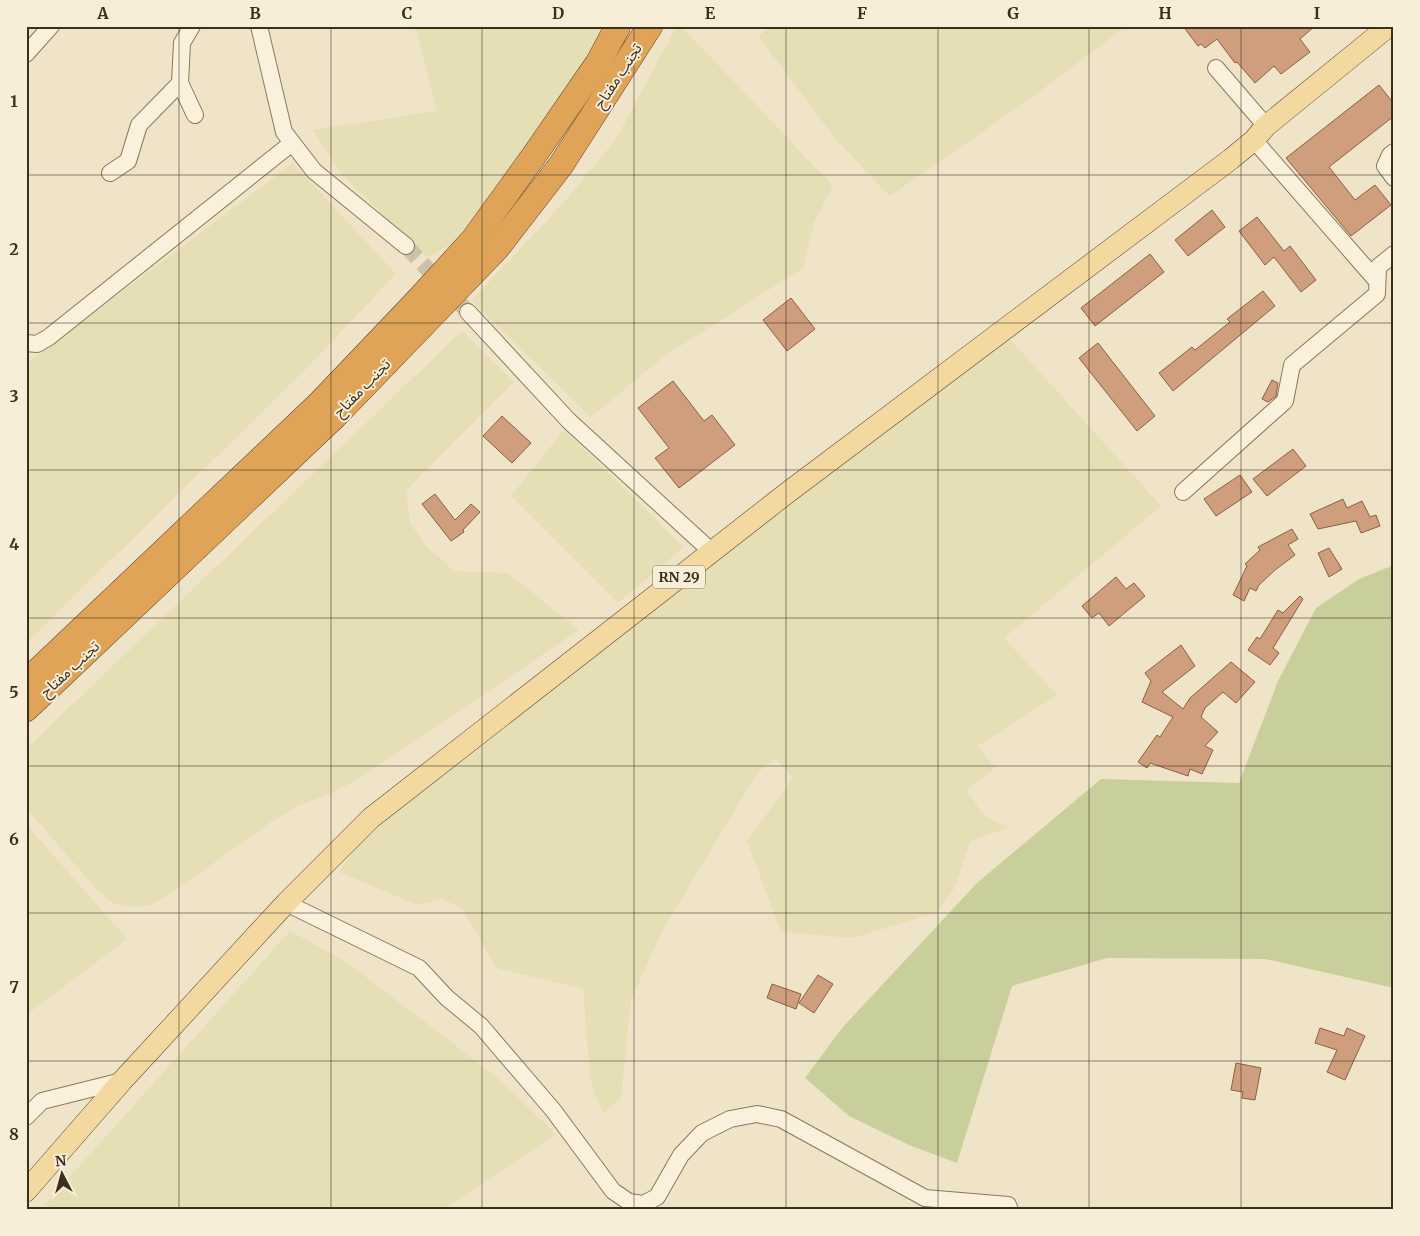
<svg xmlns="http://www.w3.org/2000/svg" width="1420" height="1236" font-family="Merriweather,'Noto Sans Arabic',serif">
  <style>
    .farmland { fill: #e6deb5 }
    .green { fill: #c9cf9b }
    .building { fill: #cf9f7d; stroke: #8d5f41 }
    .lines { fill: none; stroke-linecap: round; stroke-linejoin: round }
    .minor-tunnel { stroke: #ccc0a6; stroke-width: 16; stroke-dasharray: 16 8; stroke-linecap: butt }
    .minor-casing { stroke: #8d765c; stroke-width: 18 }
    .major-casing { stroke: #5b4430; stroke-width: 22 }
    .highway-casing { stroke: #5b4430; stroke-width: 26 }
    .minor { stroke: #faf1dc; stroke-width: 16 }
    .major { stroke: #f3d9a0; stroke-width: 21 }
    .highway { stroke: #e0a458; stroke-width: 25 }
    .grid { fill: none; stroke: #3d2e20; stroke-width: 1; stroke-opacity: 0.55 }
    .labels { text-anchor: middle; stroke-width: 4; stroke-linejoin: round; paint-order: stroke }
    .shield { fill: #f7eed8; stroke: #756857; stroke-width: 1 }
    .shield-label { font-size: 14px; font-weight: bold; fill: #3d2e20 }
    .street-label { font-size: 15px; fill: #3d2e20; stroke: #f7eed8 }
    .neatline { fill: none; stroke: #3d2e20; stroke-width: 2 }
    .grid-label { font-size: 16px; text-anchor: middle; font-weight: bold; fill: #3d2e20 }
  </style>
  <rect width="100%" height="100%" fill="#f0e4c8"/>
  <!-- farmland -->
  <g class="farmland">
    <polygon points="415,26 604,26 539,135 454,242 428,258 341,174 313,130 437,111"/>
    <polygon points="677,26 681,26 833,186 814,223 803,268 663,357 591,417 471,301 567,199 616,139"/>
    <polygon points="773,26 1126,26 1038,93 890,196 837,141 758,36"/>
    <polygon points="293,163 396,274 302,373 26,643 26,358 30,361"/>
    <polygon points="462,331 514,382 406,491 410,523 426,546 454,571 508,573 579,630 360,778 330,794 297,806 271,822 176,890 150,905 129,907 113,903 98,891 26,808 26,749"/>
    <polygon points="1009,338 1161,506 1004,638 1057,695 978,746 995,768 967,790 983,815 1008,828 970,841 954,889 936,913 852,938 781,932 747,841 793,778 775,759 758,772 662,931 631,1000 621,1098 604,1113 594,1094 590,1076 583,989 496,968 463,909 442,899 417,905 339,872 355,849 407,802 703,568"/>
    <polygon points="564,430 684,547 618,603 511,496"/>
    <polygon points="26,824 127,939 26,1015"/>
    <polygon points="290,931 345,961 494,1075 556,1134 443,1210 40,1210"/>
  </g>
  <!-- green -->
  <polygon class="green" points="1394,565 1394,988 1265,959 1107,958 1012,986 957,1163 909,1145 849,1116 805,1078 842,1028 977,883 1101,779 1239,783 1278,681 1316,608 1359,579"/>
  <!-- building -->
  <g class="building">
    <polygon points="1183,26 1315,26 1300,39 1310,52 1281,74 1274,66 1255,83 1237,62 1235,63 1217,39 1205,48 1201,44 1198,46"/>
    <polygon points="1379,85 1394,104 1394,116 1329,167 1355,200 1375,185 1391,205 1351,236 1286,158"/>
    <polygon points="1212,210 1225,227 1188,256 1175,240"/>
    <polygon points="1257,217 1284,251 1290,246 1316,280 1301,292 1274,257 1265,265 1239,231"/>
    <polygon points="1150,254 1164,272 1095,326 1081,308"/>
    <polygon points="1263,291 1275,306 1173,391 1159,373 1192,347 1195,350 1230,322 1227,319"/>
    <polygon points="791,298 815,329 787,351 763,320"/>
    <polygon points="1098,343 1155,416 1137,431 1079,358"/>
    <polygon points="1272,380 1278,383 1276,396 1268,402 1262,399"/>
    <polygon points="673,381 704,421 712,415 735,445 679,488 655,458 669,448 638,408"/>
    <polygon points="502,416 531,443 512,463 483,436"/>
    <polygon points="1293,449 1306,466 1267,496 1253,479"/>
    <polygon points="1240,475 1252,492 1216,516 1204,499"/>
    <polygon points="435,494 455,520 471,504 480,512 463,530 464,532 451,541 422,504"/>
    <polygon points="1343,499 1347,508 1362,501 1370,517 1376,515 1380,526 1361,533 1356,521 1318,529 1310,514"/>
    <polygon points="1292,529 1298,539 1288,545 1295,555 1275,570 1259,585 1256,591 1250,588 1244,601 1233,595 1247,566 1245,564 1260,550 1258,547"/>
    <polygon points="1329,548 1342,569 1329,577 1318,553"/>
    <polygon points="1116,577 1126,589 1134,583 1145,596 1109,626 1099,613 1092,618 1082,606"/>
    <polygon points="1300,596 1303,599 1273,648 1279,653 1270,665 1248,650 1257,637 1260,639 1278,610 1283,613"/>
    <polygon points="1181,645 1195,666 1162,692 1183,709 1190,698 1231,662 1255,682 1236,703 1223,692 1205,708 1201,717 1218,732 1205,746 1213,750 1202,774 1190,769 1188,776 1150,763 1147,768 1138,762 1157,735 1160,737 1173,717 1142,702 1151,681 1145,673"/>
    <polygon points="818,975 833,984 814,1013 799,1003"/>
    <polygon points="772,984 801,994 796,1009 767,998"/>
    <polygon points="1320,1028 1344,1036 1347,1028 1365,1036 1345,1080 1327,1072 1337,1050 1315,1043"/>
    <polygon points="1236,1063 1261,1068 1255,1100 1242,1098 1243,1092 1231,1090"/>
  </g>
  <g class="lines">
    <!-- minor-tunnel -->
    <polyline class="minor-tunnel" points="406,246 468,312"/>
    <!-- minor casing -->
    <g class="minor-casing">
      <g id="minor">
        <polyline points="259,26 284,132 314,171 406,246"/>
        <polyline points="26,54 51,26"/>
        <polyline points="1216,68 1266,126"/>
        <polyline points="180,83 195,115"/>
        <polyline points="1254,140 1377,281"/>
        <polyline points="1394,152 1390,155 1385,166 1394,178"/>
        <polyline points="110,173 128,161 139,125 180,83 182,43 192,26"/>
        <polyline points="468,312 569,421 712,552"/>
        <polyline points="26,343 37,344 49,337 292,143"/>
        <polyline points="1183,492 1285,401 1292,365 1377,294 1378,267 1394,254"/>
        <polyline points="286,903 419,968 447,998 481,1026 553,1110 613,1191 629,1202 643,1204 657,1197 681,1155 702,1133 730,1119 757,1114 781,1119 925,1198 1008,1205 1010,1210"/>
        <polyline points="26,1117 42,1101 122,1081"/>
      </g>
    </g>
    <!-- major casing -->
    <g class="major-casing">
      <polyline id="major" points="26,1191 122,1081 286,903 371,818 787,493 1231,159 1254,140 1266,126 1389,26"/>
    </g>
    <!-- highway casing -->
    <g class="highway-casing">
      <g id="highway">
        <polyline points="26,682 319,404 420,298 473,240 533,157 598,63 618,26"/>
        <polyline points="26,709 335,416 497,248 561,165 650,26"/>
      </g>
    </g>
    <!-- minor -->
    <use href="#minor" class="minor"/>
    <!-- major -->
    <use href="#major" class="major"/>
    <!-- highway -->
    <use href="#highway" class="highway"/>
  </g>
  <!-- grid -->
  <path class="grid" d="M179,26v1184M331,26v1184M482,26v1184M634,26v1184M786,26v1184M938,26v1184M1089,26v1184M1241,26v1184M26,175h1368M26,323h1368M26,470h1368M26,618h1368M26,766h1368M26,913h1368M26,1061h1368"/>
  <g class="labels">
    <!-- shield labels -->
    <rect class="shield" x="653" y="565.5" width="52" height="23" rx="4"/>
    <g class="shield-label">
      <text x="679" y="582">RN 29</text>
    </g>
    <!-- street labels -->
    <g class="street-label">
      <text transform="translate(618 76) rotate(-57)" y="5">تجنب مفتاح</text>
      <text transform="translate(362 388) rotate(-46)" y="5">تجنب مفتاح</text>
      <text transform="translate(70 669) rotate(-43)" y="5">تجنب مفتاح</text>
    </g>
  </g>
  <!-- border -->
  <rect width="1420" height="1236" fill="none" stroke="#f7eed8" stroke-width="55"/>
  <!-- north arrow -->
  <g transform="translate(62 1174) rotate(354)" stroke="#f7eed8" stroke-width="4" paint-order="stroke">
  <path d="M0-4L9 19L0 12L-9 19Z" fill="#3d2e20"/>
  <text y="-8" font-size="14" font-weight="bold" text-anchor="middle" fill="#3d2e20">N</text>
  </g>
  <rect x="28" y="28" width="1364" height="1180" class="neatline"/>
  <g class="grid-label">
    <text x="103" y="19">A</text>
    <text x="255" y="19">B</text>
    <text x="407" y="19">C</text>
    <text x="558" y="19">D</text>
    <text x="710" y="19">E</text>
    <text x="862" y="19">F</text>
    <text x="1013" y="19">G</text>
    <text x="1165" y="19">H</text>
    <text x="1317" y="19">I</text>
    <text x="14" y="107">1</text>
    <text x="14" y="255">2</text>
    <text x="14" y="402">3</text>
    <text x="14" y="550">4</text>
    <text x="14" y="698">5</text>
    <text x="14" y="845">6</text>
    <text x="14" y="993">7</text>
    <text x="14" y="1140">8</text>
  </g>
</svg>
